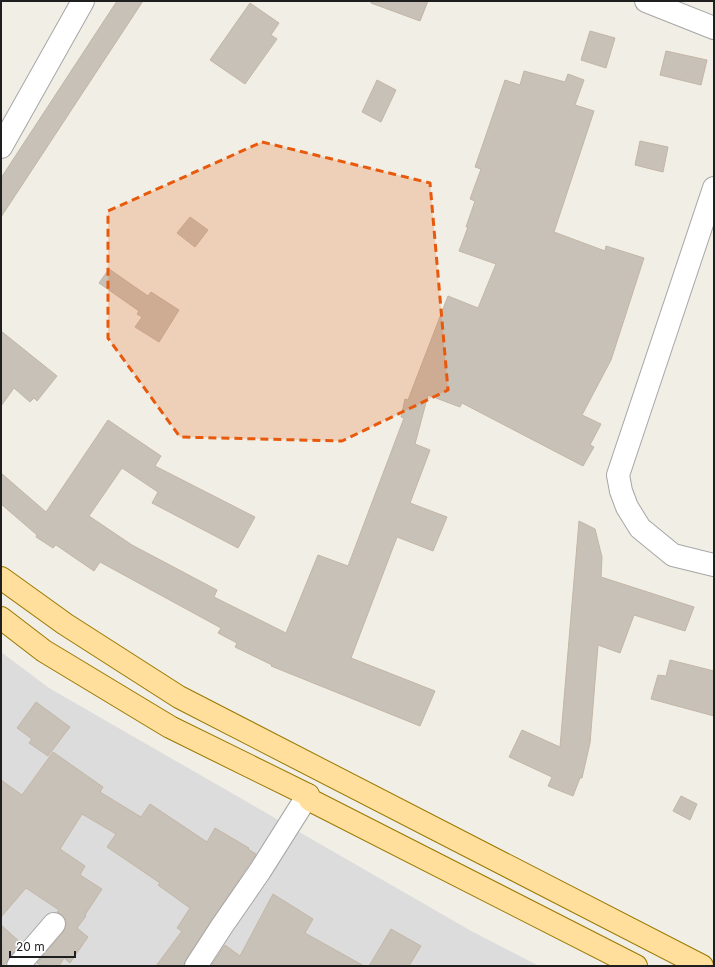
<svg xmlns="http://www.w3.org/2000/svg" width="715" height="967" font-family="Inter,sans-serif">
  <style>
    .residential { fill: #dddcdc }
    .building { fill: #c8c1b7; stroke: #c3b6a6 }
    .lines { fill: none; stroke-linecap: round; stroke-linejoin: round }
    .minor-casing { stroke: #a6a6a6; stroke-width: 24 }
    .primary-casing { stroke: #9a7800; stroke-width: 24 }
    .minor { stroke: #fff; stroke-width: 22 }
    .primary { stroke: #ffdf9b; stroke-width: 22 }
    .marked { fill: #e8590c; fill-opacity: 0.2; stroke: #e8590c; stroke-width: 3; stroke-dasharray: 8 5; stroke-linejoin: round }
  </style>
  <rect width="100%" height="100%" fill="#f0eee5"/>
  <!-- residential -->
  <polygon class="residential" points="1,652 49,688 473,932 539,966 1,966"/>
  <!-- building -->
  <g class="building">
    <polygon points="117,1 143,1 1,217 1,178"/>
    <polygon points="371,1 428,1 420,21 371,3"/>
    <polygon points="250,3 279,23 271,35 277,39 245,84 210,60"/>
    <polygon points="590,31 615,38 606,68 581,60"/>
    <polygon points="666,51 707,60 701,85 660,75"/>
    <polygon points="524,71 565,82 568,74 584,80 575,105 594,111 554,232 605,251 606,246 644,258 611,360 582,415 601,424 590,445 594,447 583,466 462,403 460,407 428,395 415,444 430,450 410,503 447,517 433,551 397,537 351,658 435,691 420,726 271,666 272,665 235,647 237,643 218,633 221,628 100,562 94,571 56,545 53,548 36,537 37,535 1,504 1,473 46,512 108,420 161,456 155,466 255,517 238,548 152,503 158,492 122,468 89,516 132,545 217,590 214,597 286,633 318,555 348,566 404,418 401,417 405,399 408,400 448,296 478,308 496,264 459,251 468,227 466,227 475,201 470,199 481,169 475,167 505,80 520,85"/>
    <polygon points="377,80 396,90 381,122 362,112"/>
    <polygon points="640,141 668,147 663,172 635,165"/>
    <polygon points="190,217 208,230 195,247 177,233"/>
    <polygon points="109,269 148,296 151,292 179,310 159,342 135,327 142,317 137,314 139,311 99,283"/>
    <polygon points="1,331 57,376 37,401 34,398 30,402 14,388 1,406"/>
    <polygon points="579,521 595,529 602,557 601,577 694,607 685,631 634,615 620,653 598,645 590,743 582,778 580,778 573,796 548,786 552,777 509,757 522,730 560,747"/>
    <polygon points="670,660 714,671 714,716 651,699 658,675 666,676"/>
    <polygon points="36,702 70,727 48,756 29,743 32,739 17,728"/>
    <polygon points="53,752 103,787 100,792 141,817 150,804 207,842 215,828 249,848 248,849 256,854 186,959 184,966 156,966 182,931 177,928 190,908 158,885 160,883 107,847 116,834 82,814 60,849 85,866 80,875 102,889 85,915 86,916 77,928 88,937 70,963 64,958 59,966 43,966 37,963 63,932 66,927 66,920 62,915 57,912 59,910 26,888 1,917 1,780 22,795"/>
    <polygon points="681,796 697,804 690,820 673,811"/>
    <polygon points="273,894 313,919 305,933 364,966 211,966 225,945 240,956"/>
    <polygon points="1,925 21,943 9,958 6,963 2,966"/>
    <polygon points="391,929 421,946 409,966 369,966"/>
  </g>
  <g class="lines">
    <!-- minor casing -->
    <g class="minor-casing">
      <g id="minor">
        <polyline points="646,1 714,28"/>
        <polyline points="1,147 83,1"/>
        <polyline points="714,188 618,475 621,491 627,507 640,528 673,555 714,565"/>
        <polyline points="18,966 54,924"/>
        <polyline points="196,966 222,926 260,871 308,795"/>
      </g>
    </g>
    <!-- primary casing -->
    <g class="primary-casing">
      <g id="primary">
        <polyline points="1,578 65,624 179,697 702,966"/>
        <polyline points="1,618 44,651 170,727 308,795 310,800 636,966"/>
      </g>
    </g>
    <!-- minor -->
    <use href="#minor" class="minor"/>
    <!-- primary -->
    <use href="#primary" class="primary"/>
  </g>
  <!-- marked area -->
  <path class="marked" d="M262,142l168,41 18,207 -106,51 -162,-4 -72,-99v-127z"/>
  <!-- border -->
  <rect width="715" height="967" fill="none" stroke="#1f1f1f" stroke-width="4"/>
  <!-- scale -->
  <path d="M10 951v6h65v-6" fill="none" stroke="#1f1f1f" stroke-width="2"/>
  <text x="16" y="951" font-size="12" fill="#1f1f1f" stroke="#ffffff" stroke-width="3" paint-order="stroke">20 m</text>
</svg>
